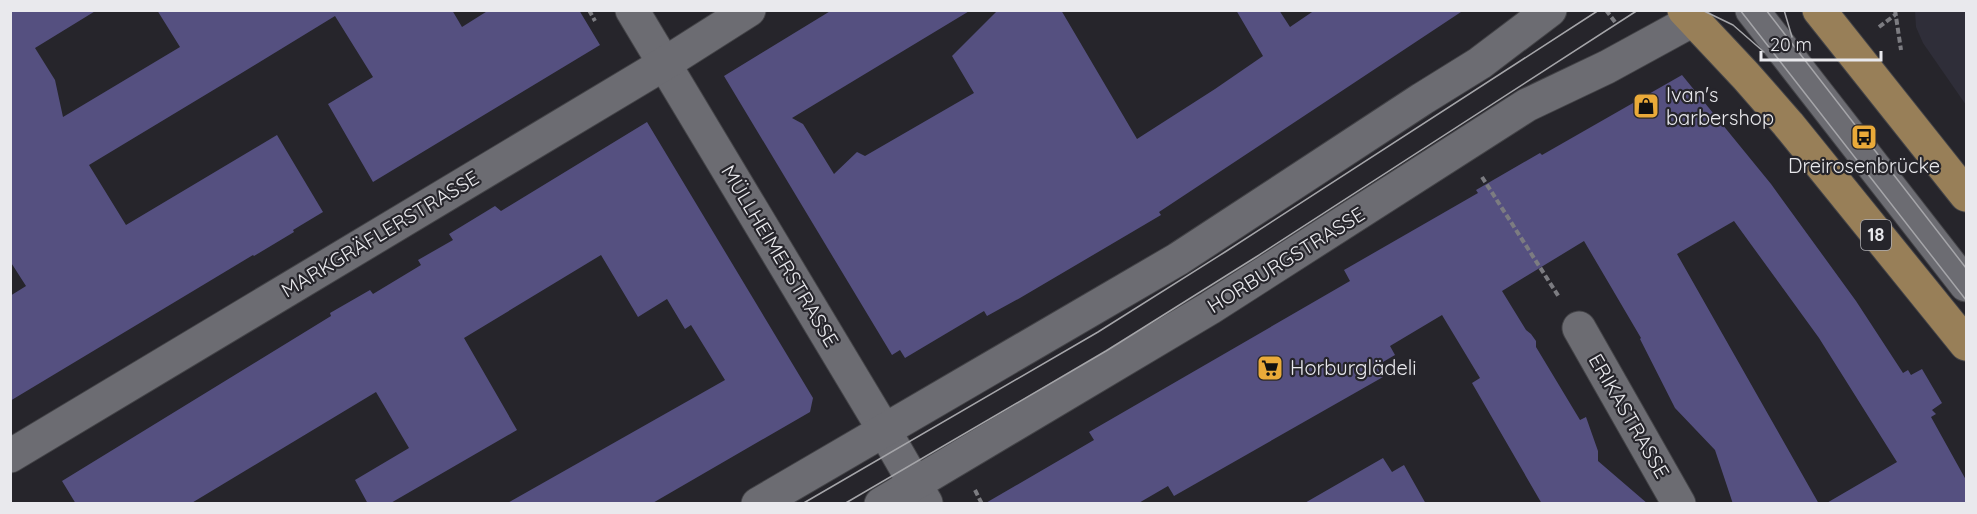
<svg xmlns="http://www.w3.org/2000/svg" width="1977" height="514" font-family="Quicksand,sans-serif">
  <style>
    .built { fill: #2f2e39 }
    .building { fill: #555080 }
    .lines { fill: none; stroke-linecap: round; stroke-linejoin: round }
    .minor-casing { stroke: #434347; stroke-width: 35 }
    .major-casing { stroke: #434347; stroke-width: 35 }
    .path { stroke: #7c7c81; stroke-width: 4; stroke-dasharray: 6 3; stroke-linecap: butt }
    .minor { stroke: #6c6c72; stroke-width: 33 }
    .major { stroke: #987f58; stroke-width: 33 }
    .tram { stroke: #a5a5a9; stroke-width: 1.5 }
    .labels { text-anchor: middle; stroke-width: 4.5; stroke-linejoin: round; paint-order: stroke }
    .shield { fill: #26252b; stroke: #aeaeb3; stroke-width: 1.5 }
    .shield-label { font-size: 18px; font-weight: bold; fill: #e9e9ed }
    .poi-label { font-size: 20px; fill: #e9e9ed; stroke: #26252b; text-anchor: start }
    .street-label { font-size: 20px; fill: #e9e9ed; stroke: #26252b }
  </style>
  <rect width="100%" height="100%" fill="#26252b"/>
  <!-- built -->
  <polygon class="built" points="1915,11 1966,11 1966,105 1923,43 1916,27"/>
  <!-- building -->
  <g class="building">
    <polygon points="10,10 97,10 35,48 55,80 63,117 180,47 157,10 452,10 462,27 489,10 579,10 600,45 373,182 328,104 373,77 335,16 240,74 89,165 126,225 277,135 323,212 293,230 294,232 254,256 253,255 10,401 10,296 26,286 10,261"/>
    <polygon points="832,10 971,10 792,118 803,124 834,174 857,152 865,156 974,93 952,56 998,10 1061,10 1137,139 1215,89 1263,56 1236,10 1279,10 1290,27 1315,10 1464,10 1159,212 1161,215 1020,298 987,316 984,311 905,358 900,350 892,355 724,76"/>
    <polygon points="1682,75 1771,184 1856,301 1903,373 1908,370 1911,375 1922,369 1942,403 1932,410 1936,414 1931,417 1966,480 1966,504 1825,504 1897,462 1819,338 1734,221 1677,254 1819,504 1733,504 1715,450 1675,408 1640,339 1641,338 1584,241 1502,291 1526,330 1531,334 1536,341 1536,347 1580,420 1586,417 1598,451 1598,461 1648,504 1542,504 1472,383 1480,378 1442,315 1390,346 1395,355 1376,366 1383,377 1174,496 1168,486 1137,504 984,504 1094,440 1089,432 1350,281 1344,270 1478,193 1476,190 1540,153 1542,155"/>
    <polygon points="647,122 813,398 810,412 651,504 506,504 725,380 691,325 685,329 667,299 638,317 601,255 464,338 517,430 389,504 368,504 355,480 409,448 376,392 190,504 76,504 62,481 331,316 330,313 370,290 373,294 421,265 418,260 453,240 449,234 495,206 501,211"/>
    <polygon points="1383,458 1392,472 1404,465 1426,504 1303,504"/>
  </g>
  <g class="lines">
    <!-- minor casing -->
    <g class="minor-casing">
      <g id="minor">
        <polyline points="632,10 884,430 926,503"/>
        <polyline points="1752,10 1966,285"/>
        <polyline points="1579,328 1679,504"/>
        <polyline points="10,456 664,64 749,10"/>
        <polyline points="758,504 1178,259 1422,99 1480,63 1550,10"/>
        <polyline points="881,504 1210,308 1527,105 1607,67 1693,20"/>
      </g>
    </g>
    <!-- major casing -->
    <g class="major-casing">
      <g id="major">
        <polyline points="1684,10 1746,76 1788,124 1966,344"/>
        <polyline points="1819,10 1966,195"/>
      </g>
    </g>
    <!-- path -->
    <g class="path">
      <polyline points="589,10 595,21"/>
      <polyline points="1606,10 1615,22"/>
      <polyline points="1895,10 1901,50"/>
      <polyline points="1879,27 1895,15"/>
      <polyline points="1482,177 1559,297"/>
      <polyline points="975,490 982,504"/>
    </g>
    <!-- minor -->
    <use href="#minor" class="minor"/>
    <!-- major -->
    <use href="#major" class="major"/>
    <!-- tram -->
    <g class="tram">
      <polyline points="1702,10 1733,25 1764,52"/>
      <polyline points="1740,10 1966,300"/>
      <polyline points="1766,10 1966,268"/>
      <polyline points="1784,10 1792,37"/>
      <polyline points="802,504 1098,332 1225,252 1599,10"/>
      <polyline points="844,504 1106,351 1256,257 1638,10"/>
    </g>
  </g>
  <!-- icons -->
  <defs>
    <g id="shop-square" transform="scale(1.35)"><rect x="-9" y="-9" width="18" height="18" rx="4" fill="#eaaa39" stroke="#26252b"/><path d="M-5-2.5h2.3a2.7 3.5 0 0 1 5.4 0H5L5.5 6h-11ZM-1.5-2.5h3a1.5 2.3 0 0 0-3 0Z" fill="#111"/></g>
    <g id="bus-square" transform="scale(1.35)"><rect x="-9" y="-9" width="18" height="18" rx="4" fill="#eaaa39" stroke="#26252b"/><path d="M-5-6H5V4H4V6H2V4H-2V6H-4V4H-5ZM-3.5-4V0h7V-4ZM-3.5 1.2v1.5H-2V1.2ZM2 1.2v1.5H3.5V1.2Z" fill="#111"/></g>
    <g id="supermarket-square" transform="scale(1.35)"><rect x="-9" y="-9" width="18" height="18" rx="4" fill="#eaaa39" stroke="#26252b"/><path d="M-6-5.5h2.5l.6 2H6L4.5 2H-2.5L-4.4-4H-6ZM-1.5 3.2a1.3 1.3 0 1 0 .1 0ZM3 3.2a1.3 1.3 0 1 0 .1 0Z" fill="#111"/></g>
  </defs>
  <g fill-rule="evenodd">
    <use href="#shop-square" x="1646" y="106"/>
    <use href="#bus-square" x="1864" y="137"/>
    <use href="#supermarket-square" x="1270" y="368"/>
  </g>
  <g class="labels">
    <!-- shield labels -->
    <rect class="shield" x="1861" y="220" width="30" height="30" rx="4.5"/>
    <g class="shield-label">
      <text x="1876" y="241">18</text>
    </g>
    <!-- poi labels -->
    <g class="poi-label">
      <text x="1666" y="102">Ivan's<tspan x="1666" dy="23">barbershop</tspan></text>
      <text x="1864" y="173" text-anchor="middle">Dreirosenbrücke</text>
      <text x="1290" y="375">Horburglädeli</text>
    </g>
    <!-- street labels -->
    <g class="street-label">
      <text transform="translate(380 234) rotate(-31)" y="7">MARKGRÄFLERSTRASSE</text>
      <text transform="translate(780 256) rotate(59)" y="7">MÜLLHEIMERSTRASSE</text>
      <text transform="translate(1286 260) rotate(-32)" y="7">HORBURGSTRASSE</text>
      <text transform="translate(1629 416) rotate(60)" y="7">ERIKASTRASSE</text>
    </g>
  </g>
  <!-- border -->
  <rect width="1977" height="514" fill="none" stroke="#e9e9ed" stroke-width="24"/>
  <!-- scale -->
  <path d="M1761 51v9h120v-9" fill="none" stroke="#e9e9ed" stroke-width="3"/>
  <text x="1770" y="51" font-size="18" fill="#e9e9ed" stroke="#26252b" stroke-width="4.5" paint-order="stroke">20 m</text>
</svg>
